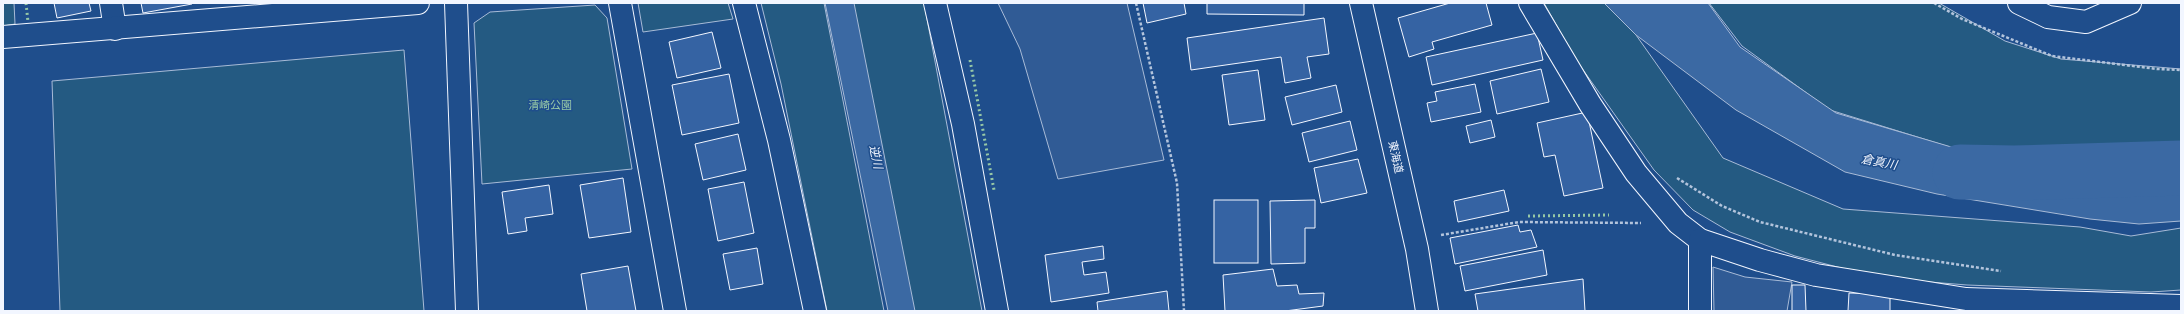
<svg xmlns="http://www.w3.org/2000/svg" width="2184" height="314" font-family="'PT Sans','Noto Sans JP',sans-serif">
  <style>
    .green { fill: #245a82; stroke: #a8bbd7 }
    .parking { fill: #305b95; stroke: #a8bbd7 }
    .water { fill: #3b69a3; stroke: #a8bbd7 }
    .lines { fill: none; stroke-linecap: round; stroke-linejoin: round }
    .river { stroke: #3b69a3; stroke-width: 55 }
    .building { fill: #3563a3; stroke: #f2f6ff }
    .street-casing { stroke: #f2f6ff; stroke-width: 24 }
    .secondary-casing { stroke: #f2f6ff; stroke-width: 24 }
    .path { stroke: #b3c4dc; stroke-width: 2.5; stroke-dasharray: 3 2; stroke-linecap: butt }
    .street { stroke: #1f4e8c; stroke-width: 22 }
    .secondary { stroke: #1f4e8c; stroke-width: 22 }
    .hedge { stroke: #97c8a6; stroke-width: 3; stroke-dasharray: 2 3; stroke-linecap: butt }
    .labels { text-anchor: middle; stroke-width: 3; stroke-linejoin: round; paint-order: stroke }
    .park-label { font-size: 11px; fill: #97c8a6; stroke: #1f4e8c }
    .street-label { font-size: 11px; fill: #f2f6ff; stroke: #1f4e8c }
    .water-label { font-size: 12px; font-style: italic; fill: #f2f6ff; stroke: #1f4e8c }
  </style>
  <rect width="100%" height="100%" fill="#1f4e8c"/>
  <!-- green -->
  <g class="green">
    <polygon points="3,3 14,3 15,24 3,26"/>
    <polygon points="638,3 728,3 733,19 643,32"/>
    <polygon points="761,3 824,3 884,311 827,311 781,84"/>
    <polygon points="848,3 924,3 982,311 913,311"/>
    <polygon points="1544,3 1604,3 1636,35 1723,158 1843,209 2080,227 2131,236 2181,228 2181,290 2151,292 1967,285 1880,278 1795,256 1730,232 1693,210 1654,170 1576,60"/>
    <polygon points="1709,3 1939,3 2005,41 2061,59 2181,69 2181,173 2159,181 2094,187 2054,178 1982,157 1830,110 1742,46"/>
    <polygon points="595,5 607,18 632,169 482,184 474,23 490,12"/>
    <polygon points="404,50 424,311 60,311 52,81"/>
  </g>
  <!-- parking -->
  <g class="parking">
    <polygon points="998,3 1127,3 1164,160 1058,179 1020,49"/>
    <polygon points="1713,267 1745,277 1792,282 1787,311 1714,311"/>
  </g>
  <!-- water -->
  <g class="water">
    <polygon points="825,3 854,3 915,311 888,311"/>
    <polygon points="1604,3 1708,3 1740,47 1836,113 2087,187 2159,181 2181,173 2181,221 2139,224 2090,219 1937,194 1845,172 1736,110 1636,35"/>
  </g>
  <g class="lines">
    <!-- river -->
    <polyline class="river" points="1960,172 2014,173 2181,168"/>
  </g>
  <!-- building -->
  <g class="building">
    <polygon points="54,3 89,3 91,11 57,18"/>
    <polygon points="141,3 192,3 192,4 143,13"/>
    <polygon points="1143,3 1184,3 1186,14 1147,23"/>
    <polygon points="1207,3 1304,3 1304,15 1207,14"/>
    <polygon points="1450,3 1486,3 1492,25 1432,42 1434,49 1409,57 1398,18"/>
    <polygon points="1324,18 1329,54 1307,57 1311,78 1285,83 1281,57 1191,70 1187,38"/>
    <polygon points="712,32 721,68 677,78 669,42"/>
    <polygon points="1537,33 1543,60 1432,85 1426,57"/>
    <polygon points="1541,69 1549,102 1497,114 1490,81"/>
    <polygon points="1258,70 1265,120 1229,125 1222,75"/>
    <polygon points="729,74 739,123 682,135 672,85"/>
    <polygon points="1475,84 1481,112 1431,122 1427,103 1437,101 1435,92"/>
    <polygon points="1336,85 1342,112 1292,125 1285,97"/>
    <polygon points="1587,112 1603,188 1564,196 1555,155 1544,157 1537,123"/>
    <polygon points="1491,120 1495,137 1470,143 1466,126"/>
    <polygon points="1350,121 1357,150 1309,162 1302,133"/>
    <polygon points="738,134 746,170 703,180 695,144"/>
    <polygon points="1358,159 1367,193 1321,203 1314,168"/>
    <polygon points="623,178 631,232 589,238 580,185"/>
    <polygon points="744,182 754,233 718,241 708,189"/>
    <polygon points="549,185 553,214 525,218 527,231 508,234 502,192"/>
    <polygon points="1504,190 1509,211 1458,222 1454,201"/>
    <rect x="1214" y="200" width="44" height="63"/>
    <polygon points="1315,200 1315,228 1305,228 1305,263 1271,264 1270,201"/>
    <polygon points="1518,225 1520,232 1531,230 1537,247 1455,264 1450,238"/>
    <polygon points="1103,246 1104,259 1082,262 1084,275 1106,272 1109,293 1051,302 1045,255"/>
    <polygon points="757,248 763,284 730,290 723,254"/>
    <polygon points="1543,250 1547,275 1465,291 1460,266"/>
    <polygon points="628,266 636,311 587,311 581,274"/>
    <polygon points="1273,269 1277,286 1297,285 1299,294 1324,293 1323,306 1285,311 1225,311 1223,275"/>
    <polygon points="1583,279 1585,311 1478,311 1475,294"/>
    <polygon points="1792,285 1805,285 1806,311 1792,311"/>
    <polygon points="1167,291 1169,311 1098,311 1097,302"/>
    <polygon points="1849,293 1890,294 1890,311 1848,311"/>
  </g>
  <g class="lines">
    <!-- street casing -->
    <g class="street-casing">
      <g id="street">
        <polyline points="111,3 115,29"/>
        <polyline points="456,3 467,311"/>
        <polyline points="620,3 675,311"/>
        <polyline points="744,3 779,140 815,311"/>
        <polyline points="935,3 963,124 997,311"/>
        <polyline points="1530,3 1590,104 1636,173 1678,223 1700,240 1760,260 1816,275 1966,299 2181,306"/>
        <polyline points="2019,3 2048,17 2086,22 2130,3"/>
        <polyline points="3,37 418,3"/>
        <polyline points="1700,311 1700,240"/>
      </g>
    </g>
    <!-- secondary casing -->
    <g class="secondary-casing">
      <polyline id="secondary" points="1361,3 1417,249 1427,311"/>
    </g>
    <!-- path -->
    <g class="path">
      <polyline points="1136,3 1177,183 1184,311"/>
      <polyline points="1934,3 1962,19 2052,56 2157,69 2181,70"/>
      <polyline points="1677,178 1722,206 1760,222 1895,255 2001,271"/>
      <polyline points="1441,235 1519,222 1641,223"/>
    </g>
    <!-- street -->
    <use href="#street" class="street"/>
    <!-- secondary -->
    <use href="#secondary" class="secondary"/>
    <!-- hedge -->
    <g class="hedge">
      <polyline points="26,3 28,22"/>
      <polyline points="970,60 994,190"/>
      <polyline points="1528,216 1609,215"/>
    </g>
  </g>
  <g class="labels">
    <!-- park labels -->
    <g class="park-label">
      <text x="550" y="109">清崎公園</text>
    </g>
    <!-- street labels -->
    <g class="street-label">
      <text transform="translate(1396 157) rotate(77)" y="4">東海道</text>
    </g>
    <!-- water labels -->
    <g class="water-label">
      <text transform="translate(876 157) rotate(78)" y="4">逆川</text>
      <text transform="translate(1879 162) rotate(11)" y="4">倉真川</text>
    </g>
  </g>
  <!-- border -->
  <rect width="2184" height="314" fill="none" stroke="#f2f6ff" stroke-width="8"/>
</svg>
